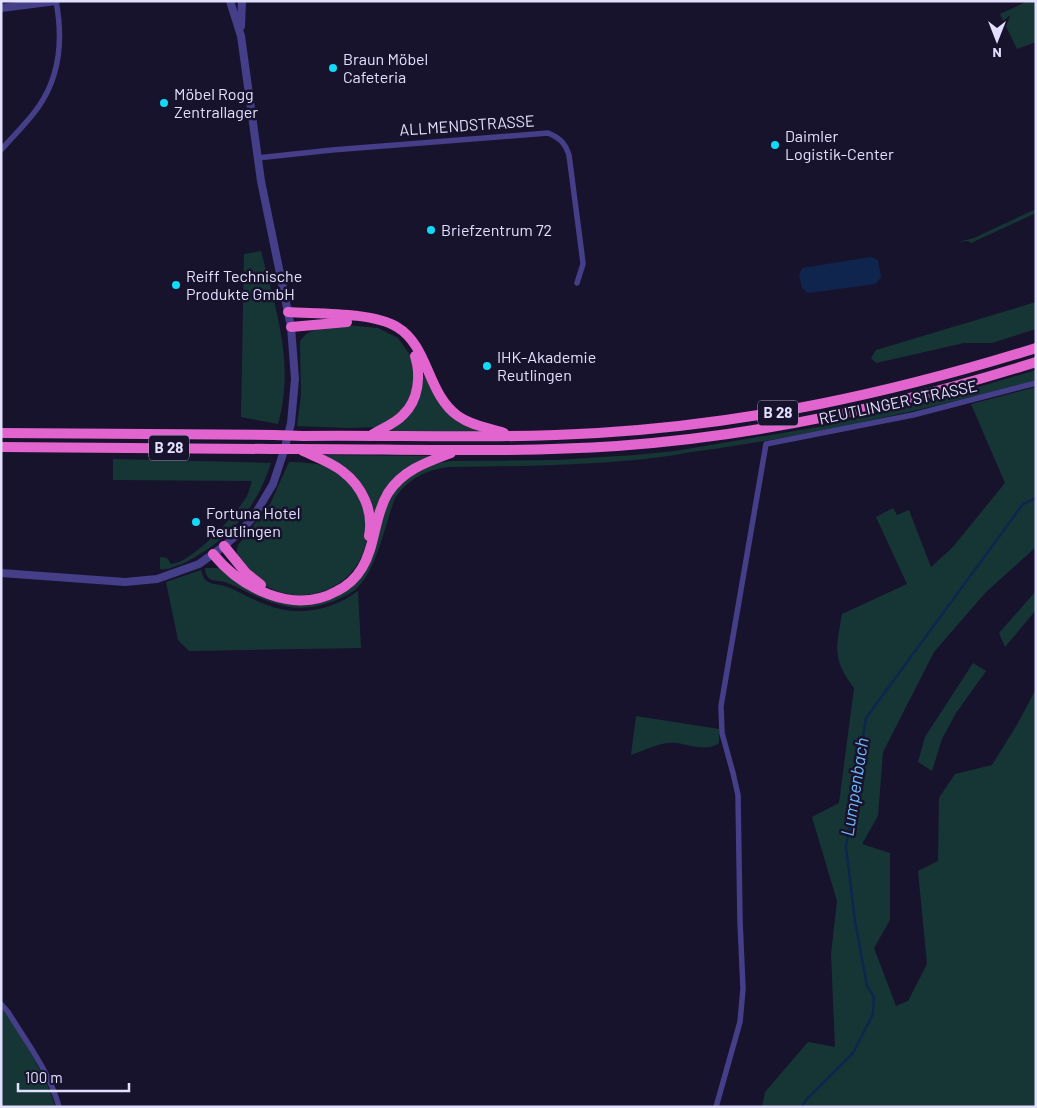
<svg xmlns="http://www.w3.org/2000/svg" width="1037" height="1108" font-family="Barlow,sans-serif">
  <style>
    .green { fill: #163636 }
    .water { fill: #0f254e }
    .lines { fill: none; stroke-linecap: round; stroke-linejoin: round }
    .stream { stroke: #0f254e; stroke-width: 2.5 }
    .minor { stroke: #453f89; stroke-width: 5.5 }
    .tertiary { stroke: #453f89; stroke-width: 8 }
    .trunk { stroke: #e164cf; stroke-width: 10 }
    .trunk-bridge { stroke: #e164cf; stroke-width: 10 }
    .poi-dot { fill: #12d9f7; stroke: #18132c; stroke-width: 2 }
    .labels { text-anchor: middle; stroke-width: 5; stroke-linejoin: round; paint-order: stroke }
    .shield { fill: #18132c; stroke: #a6a2bf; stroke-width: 1 }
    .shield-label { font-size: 15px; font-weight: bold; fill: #e3dffe }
    .poi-label { font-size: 16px; fill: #e3dffe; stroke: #18132c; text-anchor: start }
    .street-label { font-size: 16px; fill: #e3dffe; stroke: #18132c }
    .water-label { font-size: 18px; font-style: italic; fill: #70b6fa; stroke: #18132c }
  </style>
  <rect width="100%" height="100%" fill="#18132c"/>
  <!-- green -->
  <g class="green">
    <polygon points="1028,1 1036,1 1036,42 1017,49 1000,14"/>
    <polygon points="1036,209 1036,213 971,243 968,241 958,242 974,238"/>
    <path d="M261,251c15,59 34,113 17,173l-37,-7 3,-163z"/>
    <polygon points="1036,302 1036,329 992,343 964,343 876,363 871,358 876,350"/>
    <path d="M346,325l32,3 20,10 14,20 2,32 -12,23 -24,14 -30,1 -51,-2 4,-30 -1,-54c8,-16 29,-14 46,-17z"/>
    <path d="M1036,370v10c-106,29 -213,53 -322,69 -27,3 -53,9 -79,11 -62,6 -124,6 -186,7 -23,3 -40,11 -54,31 -10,26 -18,72 -39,91 -9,7 -21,12 -31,15 -37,11 -62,-5 -95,-20 -12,-6 -24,1 -25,-16h13l22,15 24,13 65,3 41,-41 17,-52 5,-12 14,-15 27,-15 17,-3 106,-1 79,-5 40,-4 149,-25 101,-23z"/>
    <path d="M425,376c14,33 26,46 60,57h-99l1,-3 8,-4 27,-48z"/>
    <path d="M1036,387v160l-50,45 -52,60 -51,100 -5,64 -16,28 28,9v67l-16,28 22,58 12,-5 19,-37 -9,-93 20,-10 1,-63 16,-24 37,-9 26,-42 18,-34v418h-274l3,-15 43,-50 27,5 -4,-93 6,-53 -25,-84 27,-14 15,-115c-22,-29 -18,-39 -12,-74l65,-30 -31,-67 17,-9 4,7 12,-5 22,57 21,-19 53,-65 -34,-79z"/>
    <polygon points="319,455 432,456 407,468 374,515 371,504"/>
    <path d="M113,459l158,4c-12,38 -33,66 -66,88 -8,4 -15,10 -23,13 -7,2 -16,7 -22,5v-12l7,1 4,6c21,-1 65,-49 76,-68 2,-4 3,-10 5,-15l-139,-1z"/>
    <path d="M289,462c11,0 26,1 37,4 12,4 22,14 29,25 3,5 8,10 9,16 15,47 -20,91 -69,88 -13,-1 -29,-7 -38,-15 -7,-6 -20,-19 -20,-27 -1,-3 1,-5 1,-8l32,-41z"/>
    <path d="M201,570c4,17 13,12 27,17 13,6 25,13 39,18 31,12 64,6 91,-14l3,57 -172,3 -11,-11 -12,-58z"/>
    <polygon points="1036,591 1036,610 1005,647 999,633"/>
    <polygon points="973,663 986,671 956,713 942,739 932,771 918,762 925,737"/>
    <path d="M636,716l83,13v14c-11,9 -29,2 -42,0 -16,-2 -31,7 -46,12z"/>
    <path d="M1,1007c18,25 47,71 54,100h-54z"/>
  </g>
  <!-- water -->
  <polygon class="water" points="871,257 878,260 881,277 876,284 808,293 802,288 799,275 802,268"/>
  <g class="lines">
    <!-- stream -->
    <polyline class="stream" points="802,1107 806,1100 853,1053 873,1014 874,997 867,986 855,921 846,847 866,718 1023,504 1036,498"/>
    <!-- minor -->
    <g class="minor">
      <path d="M1,150c13,-15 28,-29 38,-44 22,-32 24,-68 17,-105"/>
      <path d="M257,158l75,-8 216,-17c12,5 17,10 21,22l13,100 1,9 -6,19"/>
      <path d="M1,1004l7,8c18,29 42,61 51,95"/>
      <polyline points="716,1107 740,1022 743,989 740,921 738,795 733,773 722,733 721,706 766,444 913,415 1036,383"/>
    </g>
    <!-- tertiary -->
    <g class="tertiary">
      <polyline points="1,8 56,1"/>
      <polyline points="241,26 242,1"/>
      <polyline points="1,573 125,582 157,579 199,564 224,546 241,531 254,516 273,484 284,451 291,423 295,379 291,327 261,181 241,36 230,1"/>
    </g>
    <!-- trunk -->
    <g class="trunk">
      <path d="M288,312c29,2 85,0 109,15 32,19 30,67 61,89 14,10 31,12 46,17"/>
      <polyline points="291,327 347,322"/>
      <polyline points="1,433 274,435"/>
      <path d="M303,436c98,-1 197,3 295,-3 151,-9 294,-40 438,-85"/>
      <path d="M370,436c10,-7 25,-12 33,-21 16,-15 18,-40 12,-59"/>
      <polyline points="1,447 271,449"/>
      <path d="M299,449c106,0 213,4 318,-3 143,-10 283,-41 419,-84"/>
      <path d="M303,451c13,6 28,11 39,20 20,15 32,40 27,65"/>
      <polyline points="224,546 246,573 261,585"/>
      <path d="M213,554c29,35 81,61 124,37 10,-5 19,-13 25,-23 14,-23 12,-52 26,-75 15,-23 39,-31 63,-40"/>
    </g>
    <!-- trunk-bridge -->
    <g class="trunk-bridge">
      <polyline points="274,435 303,436"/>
      <polyline points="271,449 299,449"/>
    </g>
  </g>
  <!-- markers -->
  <g class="poi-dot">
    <circle cx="333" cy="68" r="5"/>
    <circle cx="164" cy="103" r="5"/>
    <circle cx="775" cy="145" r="5"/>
    <circle cx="431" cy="230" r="5"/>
    <circle cx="176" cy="285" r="5"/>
    <circle cx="487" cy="366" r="5"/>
    <circle cx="196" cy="522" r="5"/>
  </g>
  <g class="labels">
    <!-- shield labels -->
    <g class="shield">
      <rect x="758" y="400.5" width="40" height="25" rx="4"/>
      <rect x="149" y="435.5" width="40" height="25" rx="4"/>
    </g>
    <g class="shield-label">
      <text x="778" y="418">B 28</text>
      <text x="169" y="453">B 28</text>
    </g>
    <!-- poi labels -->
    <g class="poi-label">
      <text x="343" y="65">Braun Möbel<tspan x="343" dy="18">Cafeteria</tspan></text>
      <text x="174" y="100">Möbel Rogg<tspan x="174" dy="18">Zentrallager</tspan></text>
      <text x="785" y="142">Daimler<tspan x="785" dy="18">Logistik-Center</tspan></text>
      <text x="441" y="236">Briefzentrum 72</text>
      <text x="186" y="282">Reiff Technische<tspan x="186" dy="18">Produkte GmbH</tspan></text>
      <text x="497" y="363">IHK-Akademie<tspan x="497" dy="18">Reutlingen</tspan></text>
      <text x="206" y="519">Fortuna Hotel<tspan x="206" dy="18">Reutlingen</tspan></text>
    </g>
    <!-- street labels -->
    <g class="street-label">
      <text transform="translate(467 125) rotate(-4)" y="6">ALLMENDSTRASSE</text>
      <text transform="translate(898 402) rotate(-12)" y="6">REUTLINGER STRASSE</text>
    </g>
    <!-- water labels -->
    <g class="water-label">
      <text transform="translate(855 787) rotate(-81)" y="6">Lumpenbach</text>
    </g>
  </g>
  <!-- border -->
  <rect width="1037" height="1108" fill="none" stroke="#e3dffe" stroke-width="5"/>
  <!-- north arrow -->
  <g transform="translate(997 40) rotate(180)" stroke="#18132c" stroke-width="4" paint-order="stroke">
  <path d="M0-4L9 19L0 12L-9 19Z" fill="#e3dffe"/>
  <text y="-8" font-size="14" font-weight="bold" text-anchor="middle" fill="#e3dffe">N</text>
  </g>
  <!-- scale -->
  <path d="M18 1083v8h111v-8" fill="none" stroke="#e3dffe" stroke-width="2.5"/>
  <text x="25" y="1083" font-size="15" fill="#e3dffe" stroke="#18132c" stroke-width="4" paint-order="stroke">100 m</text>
</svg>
